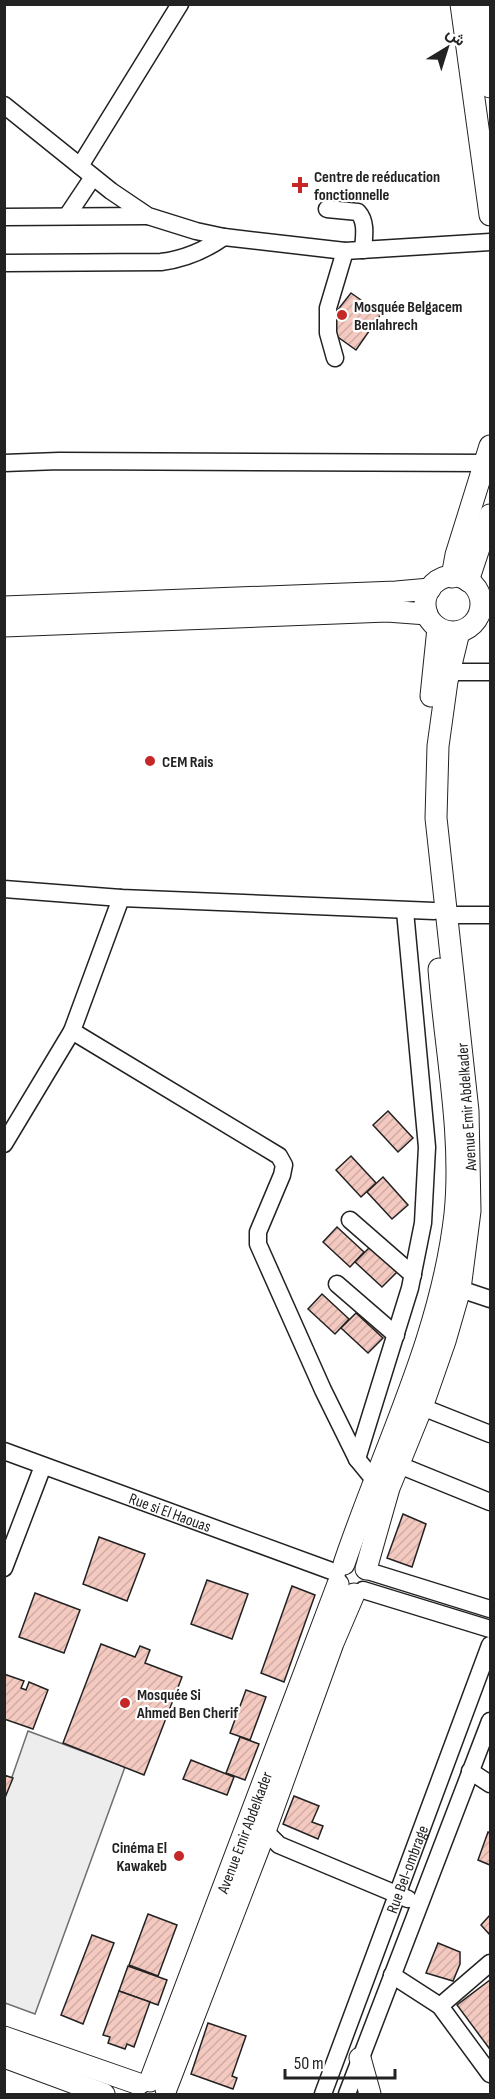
<svg xmlns="http://www.w3.org/2000/svg" width="495" height="2099" font-family="'Sofia Sans Condensed',Vazirmatn,sans-serif">
  <style>
    .parking { fill: #ededed; stroke: #6f6f6f; stroke-width: 1.5 }
    .building { fill: url(#building-hatch); stroke: #222; stroke-width: 1.5 }
    .lines { fill: none; stroke-linecap: round; stroke-linejoin: round }
    .minor-casing { stroke: #222; stroke-width: 19 }
    .major-casing { stroke: #222; stroke-width: 23 }
    .minor { stroke: #fff; stroke-width: 16 }
    .major { stroke: #fff; stroke-width: 21 }
    .poi-dot { fill: #c62828; stroke: #fff; stroke-width: 2 }
    .labels { text-anchor: middle; stroke-width: 4.5; stroke-linejoin: round; paint-order: stroke }
    .poi-label { font-size: 16px; font-weight: bold; fill: #222; stroke: #fff; text-anchor: start }
    .street-label { font-size: 16px; fill: #222; stroke: #fff }
  </style>
  <defs>
    <pattern id="building-hatch" width="6" height="6" patternUnits="userSpaceOnUse" patternTransform="scale(1.5)"><rect width="6" height="6" fill="#f3c9c0"/><path d="M-1 1l2-2M0 6l6-6M5 7l2-2" fill="none" stroke="#d0aca5"/></pattern>
  </defs>
  <rect width="100%" height="100%" fill="#fff"/>
  <!-- parking -->
  <polygon class="parking" points="28,1731 125,1767 35,2014 5,2003 4,1800"/>
  <!-- building -->
  <g class="building">
    <polygon points="351,293 381,314 356,350 328,330 332,317"/>
    <polygon points="388,1111 413,1138 398,1152 373,1125"/>
    <polygon points="351,1156 376,1183 361,1197 336,1170"/>
    <polygon points="383,1177 408,1205 392,1219 367,1192"/>
    <polygon points="337,1227 364,1252 350,1267 323,1242"/>
    <polygon points="370,1247 397,1272 382,1287 355,1262"/>
    <polygon points="322,1294 349,1319 335,1334 308,1309"/>
    <polygon points="356,1313 383,1338 368,1353 341,1328"/>
    <polygon points="403,1514 426,1524 412,1567 387,1558"/>
    <polygon points="99,1537 145,1554 127,1601 83,1584"/>
    <polygon points="207,1580 248,1594 232,1639 191,1624"/>
    <polygon points="292,1586 315,1595 284,1682 261,1673"/>
    <polygon points="35,1593 80,1610 64,1653 19,1637"/>
    <polygon points="101,1644 135,1657 140,1646 150,1650 145,1663 182,1677 144,1775 63,1743"/>
    <polygon points="4,1674 24,1681 21,1688 26,1690 29,1682 48,1690 33,1729 4,1719"/>
    <polygon points="246,1690 266,1697 250,1740 230,1733"/>
    <polygon points="240,1737 259,1744 245,1780 226,1773"/>
    <polygon points="191,1760 234,1777 227,1795 183,1779"/>
    <polygon points="4,1775 13,1778 4,1800"/>
    <polygon points="294,1796 319,1806 312,1822 323,1826 318,1839 283,1824"/>
    <polygon points="488,1832 490,1833 490,1865 478,1860"/>
    <polygon points="148,1914 177,1925 158,1976 129,1965"/>
    <polygon points="490,1915 490,1935 481,1925"/>
    <polygon points="92,1935 114,1943 83,2024 61,2015"/>
    <polygon points="438,1943 460,1952 460,1964 453,1981 426,1973"/>
    <polygon points="128,1966 167,1980 158,2005 119,1991"/>
    <polygon points="490,1980 490,2047 489,2048 457,2005"/>
    <polygon points="119,1991 150,2002 134,2047 127,2044 125,2049 108,2043 110,2037 103,2035"/>
    <polygon points="208,2023 246,2036 232,2076 237,2078 233,2089 191,2074"/>
  </g>
  <g class="lines">
    <!-- minor casing -->
    <g class="minor-casing">
      <g id="minor">
        <polyline points="4,105 111,191 148,216 196,231 224,237 345,251 490,242"/>
        <polyline points="80,166 180,4"/>
        <path d="M327,209l31,3c9,10 6,25 5,38"/>
        <polyline points="67,216 93,177"/>
        <polyline points="4,217 147,216"/>
        <path d="M4,263l157,-1c24,-3 43,-11 63,-25"/>
        <polyline points="335,358 328,333 328,308 345,251"/>
        <polyline points="4,463 59,461 486,463"/>
        <polyline points="449,672 490,672"/>
        <polyline points="4,889 121,898 434,911"/>
        <polyline points="446,915 490,915"/>
        <polyline points="72,1031 279,1156 284,1165 282,1175 258,1232 258,1244 323,1390 357,1459 375,1481 383,1485"/>
        <polyline points="4,1144 72,1031 121,898"/>
        <polyline points="350,1220 413,1275"/>
        <polyline points="337,1284 396,1335"/>
        <polyline points="460,1289 490,1299"/>
        <polyline points="422,1407 490,1434"/>
        <path id="s1" d="M4,1451l333,122"/>
        <polyline points="357,1459 410,1288 423,1223 427,1147 405,911"/>
        <polyline points="399,1465 490,1502"/>
        <polyline points="4,1568 43,1466"/>
        <polyline points="368,1571 490,1609"/>
        <polyline points="363,1590 490,1629"/>
        <polyline points="470,1771 490,1784"/>
        <polyline points="256,1827 265,1831 279,1845 408,1899"/>
        <polyline points="392,1975 440,2006 490,2074"/>
        <polyline points="440,2006 490,1963"/>
        <path id="s2" d="M323,2094l167,-449"/>
        <polyline points="347,2094 490,1721"/>
      </g>
    </g>
    <!-- major casing -->
    <g class="major-casing">
      <g id="major">
        <polyline points="461,4 490,215"/>
        <polyline points="480,4 490,87"/>
        <circle cx="453" cy="604" r="28"/>
        <polyline points="452,577 456,555 490,446"/>
        <polyline points="468,581 490,515"/>
        <polyline points="4,607 396,592 430,589"/>
        <polyline points="4,626 387,611 427,614"/>
        <polyline points="431,696 438,628"/>
        <path d="M344,1564c39,-116 97,-226 111,-350 8,-80 -10,-165 -16,-245"/>
        <polyline points="366,1569 389,1488 422,1407 445,1341 460,1289 470,1211 468,1111 436,818 438,746 447,681 459,632"/>
        <polyline points="4,2037 139,2084"/>
        <polyline points="4,2057 104,2094"/>
        <polyline points="360,2058 370,2094"/>
        <path id="s3" d="M150,2081l188,-497"/>
        <polyline points="166,2089 260,1845 333,1643 354,1594"/>
      </g>
    </g>
    <!-- minor -->
    <use href="#minor" class="minor"/>
    <!-- major -->
    <use href="#major" class="major"/>
  </g>
  <!-- markers -->
  <g class="poi-dot">
    <path d="M297 176h6v6h6v6h-6v6h-6v-6h-6v-6h6z"/>
    <circle cx="342" cy="315" r="6"/>
    <circle cx="150" cy="761" r="6"/>
    <circle cx="125" cy="1703" r="6"/>
    <circle cx="179" cy="1856" r="6"/>
  </g>
  <g class="labels">
    <!-- poi labels -->
    <g class="poi-label">
      <text x="314" y="182">Centre de reéducation<tspan x="314" dy="18">fonctionnelle</tspan></text>
      <text x="354" y="312">Mosquée Belgacem<tspan x="354" dy="18">Benlahrech</tspan></text>
      <text x="162" y="767">CEM Rais</text>
      <text x="137" y="1700">Mosquée Si<tspan x="137" dy="18">Ahmed Ben Cherif</tspan></text>
      <text x="167" y="1853" text-anchor="end">Cinéma El<tspan x="167" dy="18">Kawakeb</tspan></text>
    </g>
    <!-- street labels -->
    <g class="street-label">
      <text transform="translate(466 1107) rotate(-94)" y="6">Avenue Emir Abdelkader</text>
      <text dy="6" stroke="none"><textPath href="#s1" startOffset="177">Rue si El Haouas</textPath></text>
      <text dy="6" stroke="none"><textPath href="#s3" startOffset="266">Avenue Emir Abdelkader</textPath></text>
      <text dy="6" stroke="none"><textPath href="#s2" startOffset="240">Rue Bel-ombrage</textPath></text>
    </g>
  </g>
  <!-- border -->
  <rect width="495" height="2099" fill="none" stroke="#222222" stroke-width="12"/>
  <!-- north arrow -->
  <g transform="translate(447 48) rotate(38)" stroke="#ffffff" stroke-width="4.5" paint-order="stroke">
  <path d="M0-4.5L10 22L0 15L-10 22Z" fill="#222222"/>
  <text y="-9" font-size="16" font-weight="bold" text-anchor="middle" fill="#222222">ش</text>
  </g>
  <!-- scale -->
  <path d="M285 2069v9h110v-9" fill="none" stroke="#222222" stroke-width="3"/>
  <text x="294" y="2069" font-size="18" fill="#222222" stroke="#ffffff" stroke-width="4.5" paint-order="stroke">50 m</text>
</svg>
